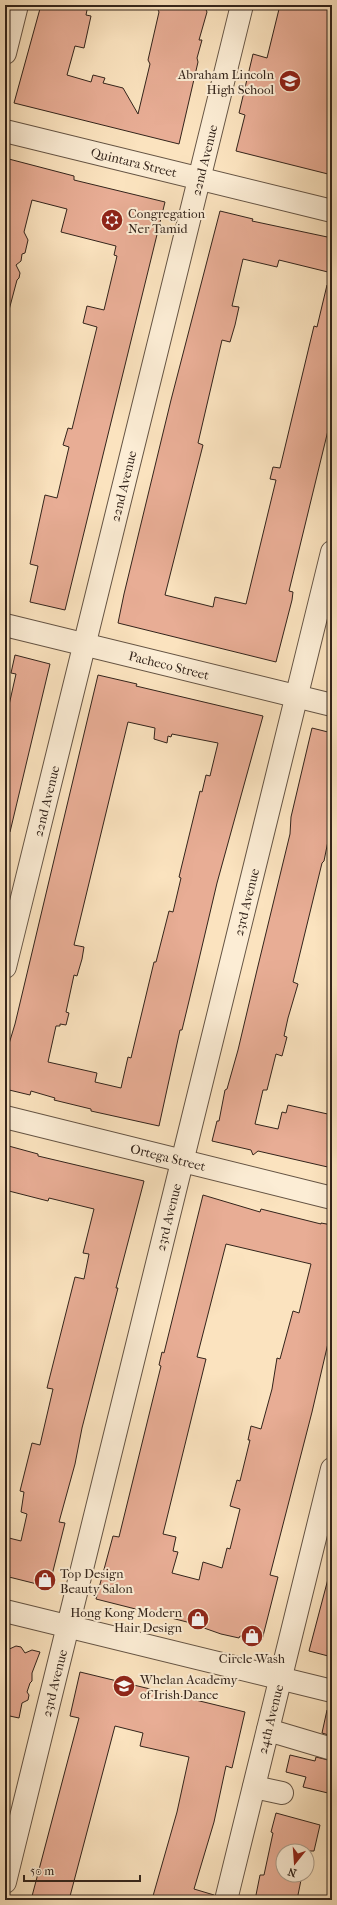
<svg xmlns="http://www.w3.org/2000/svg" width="337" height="1905" font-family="'IM FELL French Canon',serif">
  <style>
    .building { fill: #e8ad95; stroke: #33241b; fill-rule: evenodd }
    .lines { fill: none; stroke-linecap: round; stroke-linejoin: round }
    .minor-casing { stroke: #655444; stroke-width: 24 }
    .minor { stroke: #fcedd5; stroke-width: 22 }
    .labels { text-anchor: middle; stroke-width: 4; stroke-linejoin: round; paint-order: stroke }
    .poi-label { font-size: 13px; fill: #33241b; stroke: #fcedd5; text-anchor: start }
    .street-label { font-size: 13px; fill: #33241b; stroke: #fcedd5 }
  </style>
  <rect width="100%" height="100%" fill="#fbe3bf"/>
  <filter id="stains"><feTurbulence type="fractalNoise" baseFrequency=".005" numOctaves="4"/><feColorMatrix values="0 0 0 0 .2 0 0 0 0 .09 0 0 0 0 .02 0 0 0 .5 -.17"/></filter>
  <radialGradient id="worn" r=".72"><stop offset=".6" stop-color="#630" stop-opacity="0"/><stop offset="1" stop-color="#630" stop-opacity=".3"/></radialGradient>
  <!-- building -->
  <g class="building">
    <polygon points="41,5 88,5 86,15 91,16 84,48 75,46 67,75 91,82 93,75 105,78 103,83 123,88 138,114 150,64 148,60 159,12 156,5 204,5 207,12 199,40 202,40 197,58 198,62 179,144 14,103"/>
    <polygon points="280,5 332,5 332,175 236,151 245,115 239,113 253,54 267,58"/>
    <polygon points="5,158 74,176 74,180 165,202 65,610 30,602 38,566 30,564 45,495 57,498 69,447 63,445 68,428 72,429 97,327 83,323 87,306 104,310 117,256 114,255 116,246 61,232 67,209 32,200 24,232 28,240 25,253 22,254 21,261 16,265 20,273 19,278 17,280 9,310 5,309"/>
    <polygon points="220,211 253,219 252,221 332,238 332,273 279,260 277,267 243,259 232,306 239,307 235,325 230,342 222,340 198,443 203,445 165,595 213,607 215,597 246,604 276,480 270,479 273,467 280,468 314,326 317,327 327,285 332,285 332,414 289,591 293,592 292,600 276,662 118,623 124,594 171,400"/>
    <polygon points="15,655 50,664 10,832 5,832 5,714 7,714 16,674 11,673"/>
    <path d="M98,675l39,9 -1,2 127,30 -46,167 -21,89 -14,58h-2l-21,96 -68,-15v-2l-37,-9 1,-2 -24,-7 -1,4 -25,-6v-32l10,-33zM128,722l27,6 -1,11 13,4 1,-7 3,1 1,-3 46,9 -8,33 -4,-1 -4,17 -2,-1 -21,86 2,1 -8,34 -4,-1 -13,51h-2l-23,96 -3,-1 -7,31 -26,-6 2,-9 -49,-11 8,-36h4v-2l6,1 3,-12 -3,-1 8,-37 3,1 5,-17 2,-12 -10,-2z"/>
    <polygon points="312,728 332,733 332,811 328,827 330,831 324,861 322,863 293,982 298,984 288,1018 284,1036 287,1037 282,1056 276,1054 267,1090 263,1090 255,1124 278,1129 282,1112 286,1113 288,1105 332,1115 332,1168 258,1151 253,1155 251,1150 212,1141 217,1121 219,1121 225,1090 227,1089 238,1050 257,970 290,834 291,817"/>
    <polygon points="5,1145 38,1154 38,1156 144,1181 116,1288 118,1288 82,1428 75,1464 59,1522 65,1523 49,1587 9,1577 10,1575 5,1574 5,1537 21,1541 27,1514 21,1512 24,1492 20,1491 32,1443 40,1445 53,1389 47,1388 75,1277 84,1279 89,1254 83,1253 94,1209 49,1198 48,1201 5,1190"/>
    <path d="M203,1195l57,17 1,-3 60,15v-1l11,2v101l-20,86 -42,163 8,2 -16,63 -22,-4 -1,2 -18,-4 -34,-12 -91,-23 17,-63 6,1 42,-171 -2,-1 3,-13 2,1zM226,1244l85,20 -12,49 -6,-2 -13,48 -3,-1 -5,31 -11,40 -10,-3 -3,14h2l-10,41 -3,-1 -7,26 10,3 -10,40 -3,-1 -5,20 -19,-6 -4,18 -27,-7 6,-21 -5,-1 3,-14 -13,-3 43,-175 -9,-2z"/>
    <polygon points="328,1579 332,1579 332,1657 309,1651"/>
    <polygon points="16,1646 21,1647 25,1653 32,1650 40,1652 32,1673 32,1681 30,1683 27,1692 29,1695 28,1700 22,1703 19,1718 5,1715 5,1651"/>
    <polygon points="80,1672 245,1712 232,1768 226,1766 214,1822 194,1889 214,1895 214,1900 153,1900 153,1896 177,1812 189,1757 140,1746 143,1733 115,1726 69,1900 31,1900 79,1718 70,1716"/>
    <polygon points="327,1710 332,1710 332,1736 322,1733"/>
    <polygon points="290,1755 315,1761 316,1757 332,1761 332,1794 303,1787 306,1777 286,1772"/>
    <polygon points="276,1813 320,1825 314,1851 283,1851 283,1875 302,1875 297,1900 255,1900 260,1875 264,1875 273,1833 271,1832"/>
  </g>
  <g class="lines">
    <!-- minor casing -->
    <g class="minor-casing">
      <g id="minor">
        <polyline points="5,53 17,5"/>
        <polyline points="5,131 332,211"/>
        <polyline points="5,625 332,705"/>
        <polyline points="5,967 242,5"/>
        <polyline points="5,1117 332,1198"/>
        <polyline points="5,1611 332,1691"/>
        <polyline points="268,1730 332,1749"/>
        <polyline points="254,1787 282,1793"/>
        <polyline points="5,1882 332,552"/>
        <polyline points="226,1900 332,1469"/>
      </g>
    </g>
    <!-- minor -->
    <use href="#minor" class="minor"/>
  </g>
  <!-- icons -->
  <defs>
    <g id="school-disc" transform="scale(1.15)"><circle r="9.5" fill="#8f2418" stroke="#fcedd5"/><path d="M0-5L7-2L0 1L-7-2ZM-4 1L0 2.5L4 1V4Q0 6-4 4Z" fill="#fff"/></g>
    <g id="synagogue-disc" transform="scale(1.15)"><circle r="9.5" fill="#8f2418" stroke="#fcedd5"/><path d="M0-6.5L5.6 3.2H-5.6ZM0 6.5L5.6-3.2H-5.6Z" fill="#fff"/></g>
    <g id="shop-disc" transform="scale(1.15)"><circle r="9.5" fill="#8f2418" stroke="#fcedd5"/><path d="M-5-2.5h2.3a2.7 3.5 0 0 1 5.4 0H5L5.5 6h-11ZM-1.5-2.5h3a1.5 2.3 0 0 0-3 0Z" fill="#fff"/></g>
  </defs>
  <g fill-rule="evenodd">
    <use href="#school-disc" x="290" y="81"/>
    <use href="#synagogue-disc" x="112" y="220"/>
    <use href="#shop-disc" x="45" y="1580"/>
    <use href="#shop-disc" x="198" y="1619"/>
    <use href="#shop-disc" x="252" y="1636"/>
    <use href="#school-disc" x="124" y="1686"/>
  </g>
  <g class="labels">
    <!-- poi labels -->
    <g class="poi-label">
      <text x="274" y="79" text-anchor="end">Abraham Lincoln<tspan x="274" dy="15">High School</tspan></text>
      <text x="128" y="218">Congregation<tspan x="128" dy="15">Ner Tamid</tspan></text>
      <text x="60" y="1578">Top Design<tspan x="60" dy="15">Beauty Salon</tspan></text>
      <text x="182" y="1617" text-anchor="end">Hong Kong Modern<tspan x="182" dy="15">Hair Design</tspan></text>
      <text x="252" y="1663" text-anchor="middle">Circle Wash</text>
      <text x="140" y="1684">Whelan Academy<tspan x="140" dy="15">of Irish Dance</tspan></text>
    </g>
    <!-- street labels -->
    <g class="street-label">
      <text transform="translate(204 160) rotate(-76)" y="5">22nd Avenue</text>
      <text transform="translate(134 162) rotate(14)" y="5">Quintara Street</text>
      <text transform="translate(123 486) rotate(-76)" y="5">22nd Avenue</text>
      <text transform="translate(169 665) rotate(14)" y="5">Pacheco Street</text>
      <text transform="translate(46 801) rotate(-76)" y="5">22nd Avenue</text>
      <text transform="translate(246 902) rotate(-76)" y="5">23rd Avenue</text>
      <text transform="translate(168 1157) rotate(14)" y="5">Ortega Street</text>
      <text transform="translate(168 1217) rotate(-76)" y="5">23rd Avenue</text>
      <text transform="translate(54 1683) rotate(-76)" y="5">23rd Avenue</text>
      <text transform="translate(270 1719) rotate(-76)" y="5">24th Avenue</text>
    </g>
  </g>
  <!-- margin -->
  <rect width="337" height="1905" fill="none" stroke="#fbe3bf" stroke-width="20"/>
  <rect x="6" y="6" width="325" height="1893" fill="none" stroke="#33241b" stroke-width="2"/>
  <rect x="10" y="10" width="317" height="1885" fill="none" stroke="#33241b"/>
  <!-- north arrow -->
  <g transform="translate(295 1863) rotate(197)"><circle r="19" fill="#fcedd5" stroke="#ac9d8b"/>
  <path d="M0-3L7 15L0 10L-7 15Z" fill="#8f2418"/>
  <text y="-6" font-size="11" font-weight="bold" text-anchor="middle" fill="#33241b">N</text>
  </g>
  <!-- scale -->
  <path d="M24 1875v6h116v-6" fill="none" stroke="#33241b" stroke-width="2"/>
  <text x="30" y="1875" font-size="12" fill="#33241b" stroke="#fcedd5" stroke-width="3" paint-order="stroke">50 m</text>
  <rect width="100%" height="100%" filter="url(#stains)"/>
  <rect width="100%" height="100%" fill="url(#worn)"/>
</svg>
